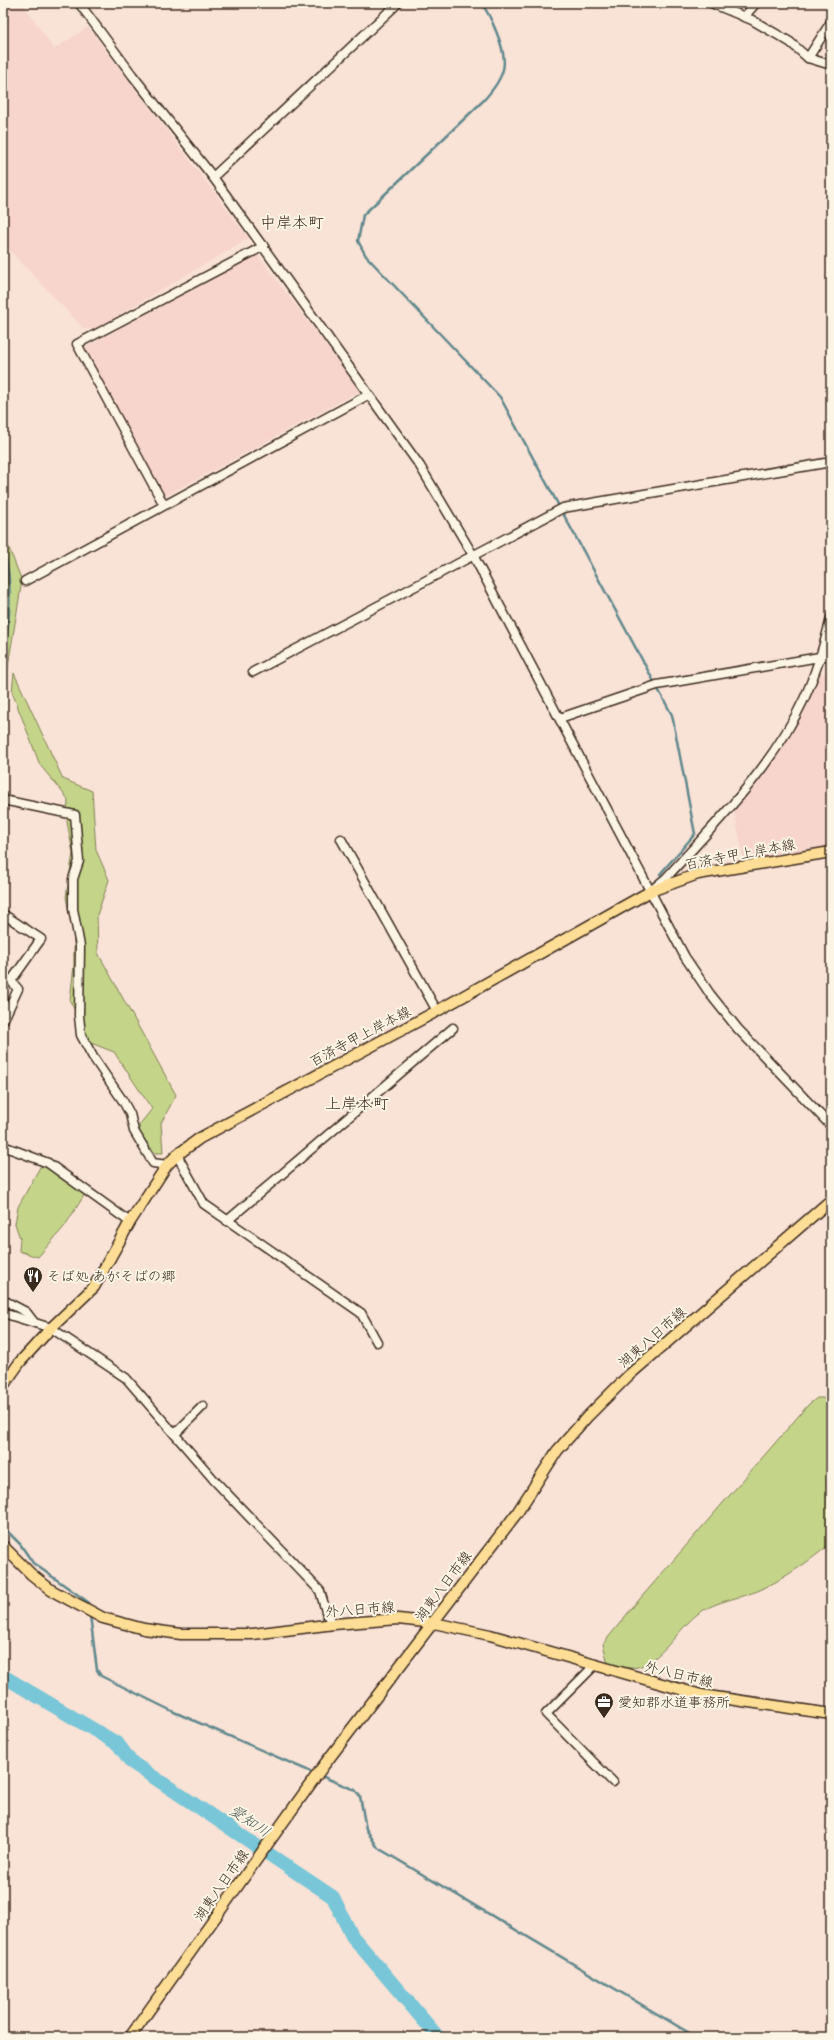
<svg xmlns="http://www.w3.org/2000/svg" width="834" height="2040" font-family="Itim,'Klee One',sans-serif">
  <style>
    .built { fill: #f7d5cc }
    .green { fill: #c4d58a; stroke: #808054 }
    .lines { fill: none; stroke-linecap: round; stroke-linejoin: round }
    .stream { stroke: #60888d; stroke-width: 2.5 }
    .river { stroke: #78c6d7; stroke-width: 14 }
    .minor-casing { stroke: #3b2a1e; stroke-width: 11 }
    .major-casing { stroke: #3b2a1e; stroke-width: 13 }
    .minor { stroke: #fcf5e5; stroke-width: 8 }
    .major { stroke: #fedd96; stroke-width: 10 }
    .labels { text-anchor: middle; stroke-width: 4; stroke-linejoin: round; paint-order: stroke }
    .street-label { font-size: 14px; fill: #3b2a1e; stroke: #fcf5e5 }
    .poi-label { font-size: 14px; fill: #3b2a1e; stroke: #fcf5e5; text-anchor: start }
    .water-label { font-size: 15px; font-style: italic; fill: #4d5956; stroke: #fcf5e5 }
    .quarter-label { font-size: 16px; fill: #3b2a1e; stroke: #fcf5e5 }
  </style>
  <rect width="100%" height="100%" fill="#f9e2d6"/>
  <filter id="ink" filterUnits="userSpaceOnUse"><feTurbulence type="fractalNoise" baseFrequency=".025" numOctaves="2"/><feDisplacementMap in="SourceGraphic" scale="8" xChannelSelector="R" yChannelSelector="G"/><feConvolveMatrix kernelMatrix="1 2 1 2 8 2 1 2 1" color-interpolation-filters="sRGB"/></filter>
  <g filter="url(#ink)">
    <!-- built -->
    <g class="built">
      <polygon points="10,3 22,3 54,49 88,27 249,238 95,329 84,329 3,243 3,8"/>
      <polygon points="257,254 360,391 165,496 84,348"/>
      <polygon points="831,672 831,846 744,862 734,810 755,787 796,724 820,674"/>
    </g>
    <!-- green -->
    <g class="green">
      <polygon points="3,533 22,581 6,678 7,575 3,559"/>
      <polygon points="14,673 63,779 92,791 96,850 109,880 97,915 98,953 176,1095 161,1123 163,1153 155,1153 140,1134 139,1125 152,1109 114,1052 91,1043 70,1001 74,965 74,937 66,897 73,853 67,822 68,799 40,765 12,692"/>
      <polygon points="46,1166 85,1194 64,1227 38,1257 19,1251 20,1238 15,1224 18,1207 40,1167"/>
      <path d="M817,1398h6l8,6v139c-21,18 -46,35 -71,47 -19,8 -40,10 -58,21 -21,13 -37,46 -61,55 -11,4 -21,1 -33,-2l-5,-20 29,-36 176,-203z"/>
    </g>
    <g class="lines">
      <!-- stream -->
      <g class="stream">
        <path d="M481,3c7,8 11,18 15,28 13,31 11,44 -13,70l-120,114 -5,26 8,15 134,141 172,318 23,119 -35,40"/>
        <path d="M3,547c12,39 5,81 0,121"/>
        <polyline points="3,1527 20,1544 33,1563 88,1602 89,1608"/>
        <polyline points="90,1615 97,1670 101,1676 174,1712 316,1774"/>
        <polyline points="321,1776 355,1790 360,1796 366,1829 378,1848 696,2037"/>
      </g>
      <!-- river -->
      <polyline class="river" points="3,1676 118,1744 131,1762 333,1897 352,1936 438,2037"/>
      <!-- minor casing -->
      <g class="minor-casing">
        <g id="minor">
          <polyline points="79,3 133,76 213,177 420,466 473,555 685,957 710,994 738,1029 831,1126"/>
          <polyline points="711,3 752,20 790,42 808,58 831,65"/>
          <polyline points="744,17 756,3"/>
          <polyline points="808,58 831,22"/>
          <polyline points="213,177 398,3"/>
          <polyline points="164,505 77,344 264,246"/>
          <polyline points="25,581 368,395"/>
          <polyline points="253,672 563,508 831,462"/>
          <polyline points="560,718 657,685 831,655"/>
          <polyline points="3,800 75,815 79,861 73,879 73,909 80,946 79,1016 81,1035 93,1057 123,1101 130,1114 134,1131 153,1163 167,1165"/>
          <polyline points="341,839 437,1011"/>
          <path d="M653,889l13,-11c50,-55 106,-110 138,-179 12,-26 20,-53 27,-81"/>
          <polyline points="3,914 41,939 11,981 18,989 3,1021"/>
          <polyline points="3,1146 48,1163 130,1222"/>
          <polyline points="177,1155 204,1204 361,1313 377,1342"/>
          <polyline points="227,1221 453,1028"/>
          <polyline points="3,1300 26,1312 33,1321"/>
          <polyline points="3,1313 51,1328 126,1378 215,1481 320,1591 327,1615 334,1624"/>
          <polyline points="175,1434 203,1406"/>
          <polyline points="594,1666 546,1714 613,1782"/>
        </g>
      </g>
      <!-- major casing -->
      <g class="major-casing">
        <g id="major">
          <polyline points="3,1386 20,1362 51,1328 94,1287 130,1222 167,1165 177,1155 200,1138 437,1011 651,891 698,874 831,852"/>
          <polyline points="3,1546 31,1574 51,1590 103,1618 144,1629 181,1634 253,1634 334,1624 398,1619 434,1623 490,1635 701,1695 831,1714"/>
          <polyline points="130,2037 324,1765 517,1513 557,1451 587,1417 628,1376 831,1200"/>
        </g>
      </g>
      <!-- minor -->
      <use href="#minor" class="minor"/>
      <!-- major -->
      <use href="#major" class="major"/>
    </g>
  </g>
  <!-- icons -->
  <defs>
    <g id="restaurant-pin" transform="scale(1)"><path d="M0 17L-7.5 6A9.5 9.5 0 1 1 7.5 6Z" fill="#3b2a1e" stroke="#fcf5e5"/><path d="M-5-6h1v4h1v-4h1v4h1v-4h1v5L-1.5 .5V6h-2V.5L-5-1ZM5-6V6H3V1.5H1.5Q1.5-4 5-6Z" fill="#fff"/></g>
    <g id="office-pin" transform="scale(1)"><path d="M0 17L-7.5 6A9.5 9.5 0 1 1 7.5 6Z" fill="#3b2a1e" stroke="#fcf5e5"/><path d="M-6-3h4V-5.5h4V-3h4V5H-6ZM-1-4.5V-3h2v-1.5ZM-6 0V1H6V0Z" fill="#fff"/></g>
  </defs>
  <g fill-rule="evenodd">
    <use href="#restaurant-pin" x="33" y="1276"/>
    <use href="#office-pin" x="604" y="1702"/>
  </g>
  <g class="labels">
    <!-- street labels -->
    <g class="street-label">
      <text transform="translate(740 854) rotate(-11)" y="5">百済寺甲上岸本線</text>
      <text transform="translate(360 1036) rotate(-28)" y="5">百済寺甲上岸本線</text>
      <text transform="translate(652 1337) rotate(-41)" y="5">湖東八日市線</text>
      <text transform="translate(443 1586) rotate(-53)" y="5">湖東八日市線</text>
      <text transform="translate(360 1609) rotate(-4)" y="5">外八日市線</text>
      <text transform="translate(679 1674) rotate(14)" y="5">外八日市線</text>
      <text transform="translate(221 1885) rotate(-55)" y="5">湖東八日市線</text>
    </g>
    <!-- poi labels -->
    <g class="poi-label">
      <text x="47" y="1281">そば処 あがそばの郷</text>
      <text x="618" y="1707">愛知郡水道事務所</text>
    </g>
    <!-- water labels -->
    <g class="water-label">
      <text transform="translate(250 1821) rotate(34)" y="5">愛知川</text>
    </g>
    <!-- quarter labels -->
    <g class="quarter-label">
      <text x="292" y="228">中岸本町</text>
      <text x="357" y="1109">上岸本町</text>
    </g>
  </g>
  <!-- margin -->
  <rect width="834" height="2040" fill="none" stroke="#fcf5e5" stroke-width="16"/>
  <rect x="8" y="8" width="818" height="2024" fill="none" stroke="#3b2a1e" stroke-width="1.5" filter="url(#ink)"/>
</svg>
